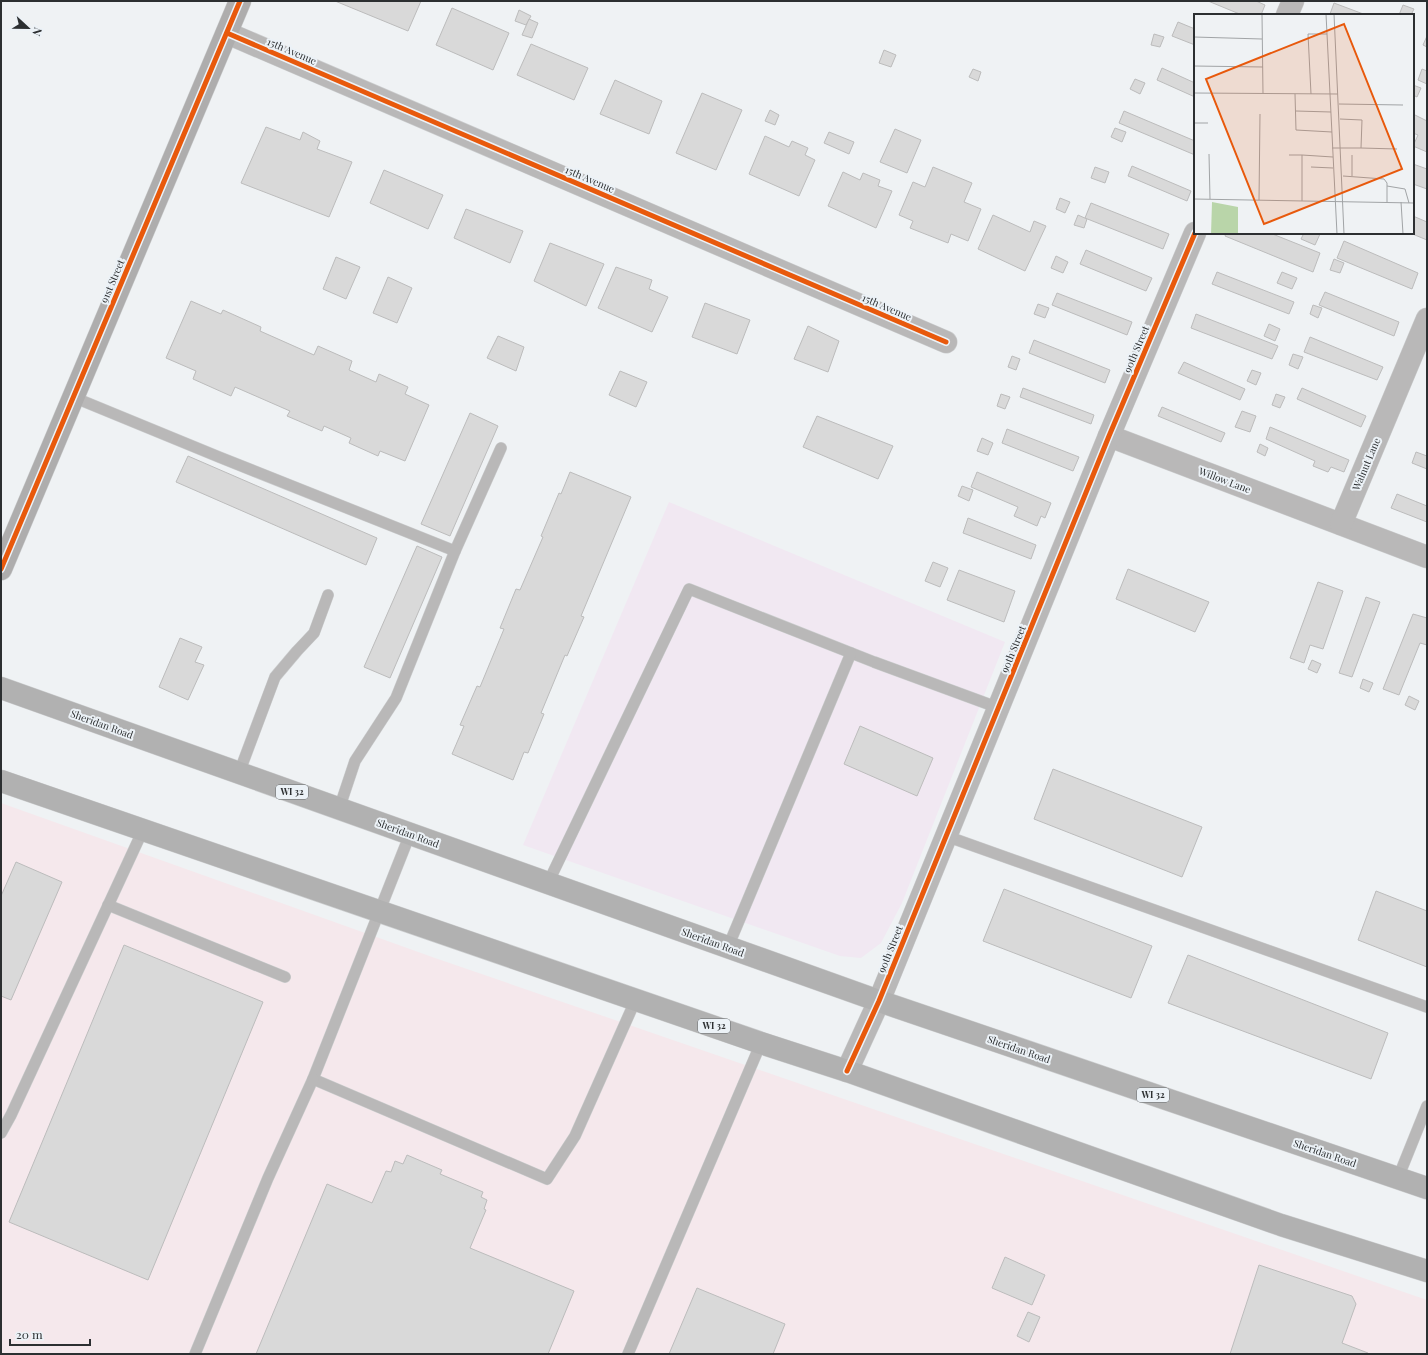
<svg xmlns="http://www.w3.org/2000/svg" width="1428" height="1355" font-family="'Playfair Display',serif">
  <style>
    .commercial { fill: #f1e8f2 }
    .industrial { fill: #f5e8ec }
    .building { fill: #d9d9d9; stroke: #bcbcbc }
    .lines { fill: none; stroke-linecap: round; stroke-linejoin: round }
    .lane-casing { stroke: #cdcfd0; stroke-width: 12 }
    .street-casing { stroke: #cdcfd0; stroke-width: 23 }
    .secondary-casing { stroke: #cdcfd0; stroke-width: 23 }
    .primary-casing { stroke: #cdcfd0; stroke-width: 23 }
    .lane { stroke: #b9b8b8; stroke-width: 11 }
    .street { stroke: #b9b8b8; stroke-width: 22 }
    .secondary { stroke: #aeadad; stroke-width: 22 }
    .primary { stroke: #b1b1b1; stroke-width: 22 }
    .cycleway-casing { stroke: #ecf2f7; stroke-width: 8 }
    .cycleway { stroke: #e8590c; stroke-width: 5 }
    .labels { text-anchor: middle; stroke-width: 4; stroke-linejoin: round; paint-order: stroke }
    .shield { fill: #ecf2f7; stroke: #666a6c; stroke-width: 1 }
    .shield-label { font-size: 9px; font-weight: bold; fill: #2c2f31 }
    .street-label { font-size: 10px; fill: #2c2f31; stroke: #ecf2f7 }
    .inset-road { fill: none; stroke: #a1a4a6; stroke-width: 1 }
    .view { fill: #e8590c; fill-opacity: 0.15; stroke: #e8590c; stroke-width: 2 }
    .inset-edge { fill: none; stroke: #2c2f31; stroke-width: 2 }
  </style>
  <rect width="100%" height="100%" fill="#eff2f4"/>
  <!-- commercial -->
  <polygon class="commercial" points="669,502 1005,642 902,903 881,943 861,958 840,956 523,845"/>
  <!-- industrial -->
  <polygon class="industrial" points="1,803 435,958 1427,1300 1427,1354 1,1354"/>
  <!-- building -->
  <g class="building">
    <polygon points="335,1 421,1 408,31"/>
    <polygon points="1208,1 1256,1 1265,5 1261,15 1242,15"/>
    <polygon points="1334,3 1366,15 1334,15 1330,14"/>
    <polygon points="1403,5 1414,9 1411,15 1399,15"/>
    <polygon points="452,8 509,33 493,70 436,45"/>
    <polygon points="519,10 531,16 526,25 515,21"/>
    <polygon points="529,19 538,23 532,38 522,35"/>
    <polygon points="1178,22 1195,29 1195,45 1172,36"/>
    <polygon points="1154,34 1164,37 1160,47 1151,45"/>
    <polygon points="1427,36 1427,47 1423,45"/>
    <polygon points="531,44 588,68 574,100 517,75"/>
    <polygon points="884,50 896,55 891,67 879,63"/>
    <polygon points="1162,68 1195,83 1195,97 1157,80"/>
    <polygon points="973,69 981,72 978,81 969,77"/>
    <polygon points="1422,69 1427,71 1427,84 1418,80"/>
    <polygon points="1135,79 1145,83 1140,94 1130,89"/>
    <polygon points="615,80 662,101 649,134 600,114"/>
    <polygon points="1413,85 1421,88 1417,97 1413,95"/>
    <polygon points="702,93 742,110 716,170 676,153"/>
    <polygon points="770,110 779,115 775,125 765,121"/>
    <polygon points="1124,111 1195,141 1195,155 1119,123"/>
    <polygon points="1413,114 1427,121 1427,152 1413,146 1418,135 1413,133"/>
    <polygon points="266,127 300,140 303,132 320,141 317,149 352,162 329,217 241,183"/>
    <polygon points="1115,128 1126,132 1122,142 1111,137"/>
    <polygon points="895,129 921,140 907,173 880,162"/>
    <polygon points="829,132 854,142 849,154 824,143"/>
    <polygon points="765,136 789,147 792,141 808,148 805,155 815,160 799,196 749,174"/>
    <polygon points="1413,164 1427,169 1427,189 1413,184"/>
    <polygon points="1132,166 1191,191 1187,201 1128,176"/>
    <polygon points="933,167 972,183 964,202 981,209 968,241 951,234 948,243 910,228 913,221 899,215 913,182 925,187"/>
    <polygon points="1095,167 1109,172 1105,183 1091,178"/>
    <polygon points="384,170 443,195 428,229 370,203"/>
    <polygon points="843,172 860,180 863,173 880,180 878,186 892,191 876,228 828,206"/>
    <polygon points="1060,198 1070,202 1065,213 1056,209"/>
    <polygon points="1091,203 1169,234 1163,249 1085,218"/>
    <polygon points="466,209 523,231 510,263 454,238"/>
    <polygon points="993,215 1030,232 1034,221 1046,226 1025,271 978,249"/>
    <polygon points="1078,215 1087,219 1084,228 1074,225"/>
    <polygon points="1413,216 1427,222 1427,240 1410,233 1413,233"/>
    <polygon points="1226,233 1270,233 1320,253 1313,272 1225,236"/>
    <polygon points="1304,233 1320,234 1315,245 1301,239"/>
    <polygon points="1344,241 1418,273 1412,289 1337,258"/>
    <polygon points="550,243 604,264 586,306 534,281"/>
    <polygon points="1086,250 1152,278 1146,291 1080,264"/>
    <polygon points="1056,256 1068,262 1063,273 1051,268"/>
    <polygon points="336,257 360,267 346,299 323,289"/>
    <polygon points="1334,259 1344,263 1340,273 1330,270"/>
    <polygon points="616,267 652,280 649,289 668,297 652,332 598,308"/>
    <polygon points="1217,272 1294,302 1289,314 1212,284"/>
    <polygon points="1282,272 1297,278 1292,289 1277,283"/>
    <polygon points="388,277 412,288 397,323 373,313"/>
    <polygon points="1325,292 1399,322 1394,336 1319,305"/>
    <polygon points="1057,293 1132,322 1127,335 1052,305"/>
    <polygon points="191,301 221,314 223,310 261,327 260,331 314,355 318,346 352,361 349,370 376,382 379,374 408,387 405,394 429,405 405,461 380,451 378,456 349,443 351,438 324,426 322,431 287,416 290,411 235,387 231,396 193,379 196,371 166,358"/>
    <polygon points="705,303 750,320 737,354 692,337"/>
    <polygon points="1038,304 1049,308 1045,318 1034,314"/>
    <polygon points="1313,305 1322,308 1318,318 1310,314"/>
    <polygon points="1196,314 1278,346 1272,359 1191,328"/>
    <polygon points="1269,324 1280,329 1275,341 1264,336"/>
    <polygon points="808,326 839,341 828,372 794,359"/>
    <polygon points="498,336 524,347 516,371 487,358"/>
    <polygon points="1310,337 1383,367 1377,380 1304,352"/>
    <polygon points="1034,340 1110,370 1105,383 1029,353"/>
    <polygon points="1293,354 1303,357 1298,369 1289,365"/>
    <polygon points="1012,356 1020,359 1016,370 1008,367"/>
    <polygon points="1184,362 1245,389 1240,400 1178,373"/>
    <polygon points="1252,370 1261,373 1256,385 1247,381"/>
    <polygon points="620,371 647,382 636,407 609,395"/>
    <polygon points="1023,388 1094,415 1091,424 1020,397"/>
    <polygon points="1302,388 1366,416 1361,427 1297,399"/>
    <polygon points="1001,394 1010,397 1005,409 997,406"/>
    <polygon points="1276,394 1285,397 1280,408 1272,405"/>
    <polygon points="1162,407 1225,433 1221,442 1158,416"/>
    <polygon points="1242,411 1256,416 1250,432 1235,427"/>
    <polygon points="470,413 498,426 450,536 421,524"/>
    <polygon points="817,416 893,446 878,479 803,447"/>
    <polygon points="1270,427 1349,460 1344,472 1331,467 1328,472 1313,466 1315,461 1266,439"/>
    <polygon points="1007,429 1079,457 1073,471 1002,443"/>
    <polygon points="982,438 993,443 988,455 977,451"/>
    <polygon points="1260,444 1268,448 1265,456 1257,452"/>
    <polygon points="1416,452 1427,456 1427,469 1412,463"/>
    <polygon points="188,456 377,538 366,565 176,482"/>
    <polygon points="570,472 631,497 581,616 584,617 567,656 565,655 541,713 544,714 528,753 524,752 513,780 452,754 464,726 460,725 477,686 480,687 504,629 500,628 516,589 520,590 543,537 541,536 559,493 561,494"/>
    <polygon points="977,472 1051,503 1045,518 1041,516 1037,526 1014,516 1018,507 971,487"/>
    <polygon points="962,486 973,490 969,501 958,496"/>
    <polygon points="1397,494 1427,506 1427,522 1391,508"/>
    <polygon points="968,518 1036,545 1031,559 963,533"/>
    <polygon points="417,546 442,557 390,678 364,667"/>
    <polygon points="933,562 948,568 940,587 925,581"/>
    <polygon points="1128,569 1209,602 1195,632 1116,599"/>
    <polygon points="959,570 1015,591 1004,622 947,600"/>
    <polygon points="1318,582 1343,591 1323,649 1310,645 1304,663 1290,658"/>
    <polygon points="1366,597 1380,602 1352,677 1339,673"/>
    <polygon points="1413,614 1427,618 1427,645 1420,643 1399,695 1383,689"/>
    <polygon points="180,638 202,647 195,662 204,665 188,700 159,687"/>
    <polygon points="1312,660 1321,664 1317,673 1308,669"/>
    <polygon points="1363,679 1373,683 1369,692 1360,688"/>
    <polygon points="1409,696 1419,701 1415,710 1405,705"/>
    <polygon points="860,726 933,758 917,796 844,764"/>
    <polygon points="1053,769 1202,827 1182,877 1034,819"/>
    <polygon points="16,862 62,882 11,1000 1,996 1,896"/>
    <polygon points="1004,889 1152,946 1131,998 983,941"/>
    <polygon points="1376,891 1427,911 1427,967 1358,940"/>
    <polygon points="124,945 263,1002 148,1280 9,1222"/>
    <polygon points="1188,955 1388,1033 1371,1079 1168,1003"/>
    <polygon points="407,1155 442,1170 440,1174 483,1192 481,1197 487,1200 484,1209 486,1210 470,1248 574,1291 548,1354 256,1354 327,1184 372,1203 386,1171 391,1172 395,1161 403,1164"/>
    <polygon points="1005,1257 1045,1275 1032,1305 992,1288"/>
    <polygon points="1259,1265 1352,1296 1356,1304 1342,1343 1368,1353 1368,1354 1230,1354"/>
    <polygon points="697,1288 785,1324 773,1354 669,1354"/>
    <polygon points="1028,1312 1040,1317 1029,1342 1017,1336"/>
  </g>
  <g class="lines">
    <!-- lane casing -->
    <g class="lane-casing">
      <g id="lane">
        <polyline points="73,397 219,457 455,551 501,448"/>
        <polyline points="239,773 275,677 297,651 314,633 328,595"/>
        <polyline points="339,809 355,761 396,698 455,551"/>
        <polyline points="410,834 313,1079 547,1179 575,1136 636,999"/>
        <polyline points="946,836 1427,1007"/>
        <polyline points="548,883 689,589 874,662 999,708"/>
        <polyline points="108,905 285,977"/>
        <polyline points="728,947 851,653"/>
        <polyline points="1,1133 11,1115 143,830"/>
        <polyline points="1398,1178 1427,1106"/>
        <polyline points="195,1354 268,1178 313,1079"/>
        <polyline points="628,1354 761,1043"/>
      </g>
    </g>
    <!-- street casing -->
    <g class="street-casing">
      <g id="street">
        <polyline points="1287,15 1293,1"/>
        <polyline points="227,33 946,342"/>
        <polyline points="1109,436 1427,557"/>
        <polyline points="1341,524 1427,319"/>
        <polyline points="847,1071 879,1001 1109,436 1195,233"/>
      </g>
    </g>
    <!-- secondary casing -->
    <g class="secondary-casing">
      <polyline id="secondary" points="1,569 240,1"/>
    </g>
    <!-- primary casing -->
    <g class="primary-casing">
      <g id="primary">
        <polyline points="1,688 879,1001 1427,1188"/>
        <polyline points="1,781 761,1043 847,1071 1281,1225 1427,1271"/>
      </g>
    </g>
    <!-- lane -->
    <use href="#lane" class="lane"/>
    <!-- street -->
    <use href="#street" class="street"/>
    <!-- secondary -->
    <use href="#secondary" class="secondary"/>
    <!-- primary -->
    <use href="#primary" class="primary"/>
    <!-- cycleway casing -->
    <g class="cycleway-casing">
      <g id="cycleway">
        <polyline points="227,33 946,342"/>
        <polyline points="1,569 240,1"/>
        <polyline points="847,1071 879,1001 1109,436 1195,233"/>
      </g>
    </g>
    <!-- cycleway -->
    <use href="#cycleway" class="cycleway"/>
  </g>
  <g class="labels">
    <!-- shield labels -->
    <g class="shield">
      <rect x="276" y="785" width="32" height="14" rx="3"/>
      <rect x="698" y="1019" width="32" height="14" rx="3"/>
      <rect x="1137" y="1088" width="32" height="14" rx="3"/>
    </g>
    <g class="shield-label">
      <text x="292" y="795">WI 32</text>
      <text x="714" y="1029">WI 32</text>
      <text x="1153" y="1098">WI 32</text>
    </g>
    <!-- street labels -->
    <g class="street-label">
      <text transform="translate(292 51) rotate(23)" y="4">15th Avenue</text>
      <text transform="translate(590 179) rotate(23)" y="4">15th Avenue</text>
      <text transform="translate(112 281) rotate(-67)" y="4">91st Street</text>
      <text transform="translate(887 307) rotate(23)" y="4">15th Avenue</text>
      <text transform="translate(1136 349) rotate(-67)" y="4">90th Street</text>
      <text transform="translate(1366 464) rotate(-67)" y="4">Walnut Lane</text>
      <text transform="translate(1225 480) rotate(21)" y="4">Willow Lane</text>
      <text transform="translate(1013 649) rotate(-68)" y="4">90th Street</text>
      <text transform="translate(102 724) rotate(20)" y="4">Sheridan Road</text>
      <text transform="translate(408 833) rotate(20)" y="4">Sheridan Road</text>
      <text transform="translate(713 942) rotate(20)" y="4">Sheridan Road</text>
      <text transform="translate(890 949) rotate(-68)" y="4">90th Street</text>
      <text transform="translate(1019 1049) rotate(19)" y="4">Sheridan Road</text>
      <text transform="translate(1325 1153) rotate(19)" y="4">Sheridan Road</text>
    </g>
  </g>
  <!-- overview -->
  <g transform="translate(1194 14)">
    <rect width="220" height="220" fill="#eff2f4"/>
    <path d="M18,188l26,5v27h-27z" fill="#b9d5a9"/>
    <path class="inset-road" d="M68,0l1,80M132,0l11,220M140,0l10,220M0,23l68,2M0,52l69,1M0,79l144,1M101,80l1,36 36,2M117,80l-3,-60h19M145,90l64,1M102,97l35,1M0,109h14M138,134h29l1,-28 -22,-1M167,134l36,1M15,140l1,45M95,141h13v46M108,141l31,2M117,153l22,1M149,162l41,3 3,4v19M158,162v-21M193,172l18,3 4,14M0,185l220,4M65,186l1,-86M207,188l2,32"/>
    <path class="view" d="M150,10l58,145 -138,55 -58,-145z"/>
    <rect width="220" height="220" class="inset-edge"/>
  </g>
  <!-- border -->
  <rect width="1428" height="1355" fill="none" stroke="#2c2f31" stroke-width="4"/>
  <!-- north arrow -->
  <g transform="translate(28 28) rotate(112)" stroke="#ecf2f7" stroke-width="3" paint-order="stroke">
  <path d="M0-3L7 15L0 10L-7 15Z" fill="#2c2f31"/>
  <text y="-6" font-size="11" font-weight="bold" text-anchor="middle" fill="#2c2f31">N</text>
  </g>
  <!-- scale -->
  <path d="M10 1339v6h80v-6" fill="none" stroke="#2c2f31" stroke-width="2"/>
  <text x="16" y="1339" font-size="12" fill="#2c2f31" stroke="#ecf2f7" stroke-width="3" paint-order="stroke">20 m</text>
</svg>
